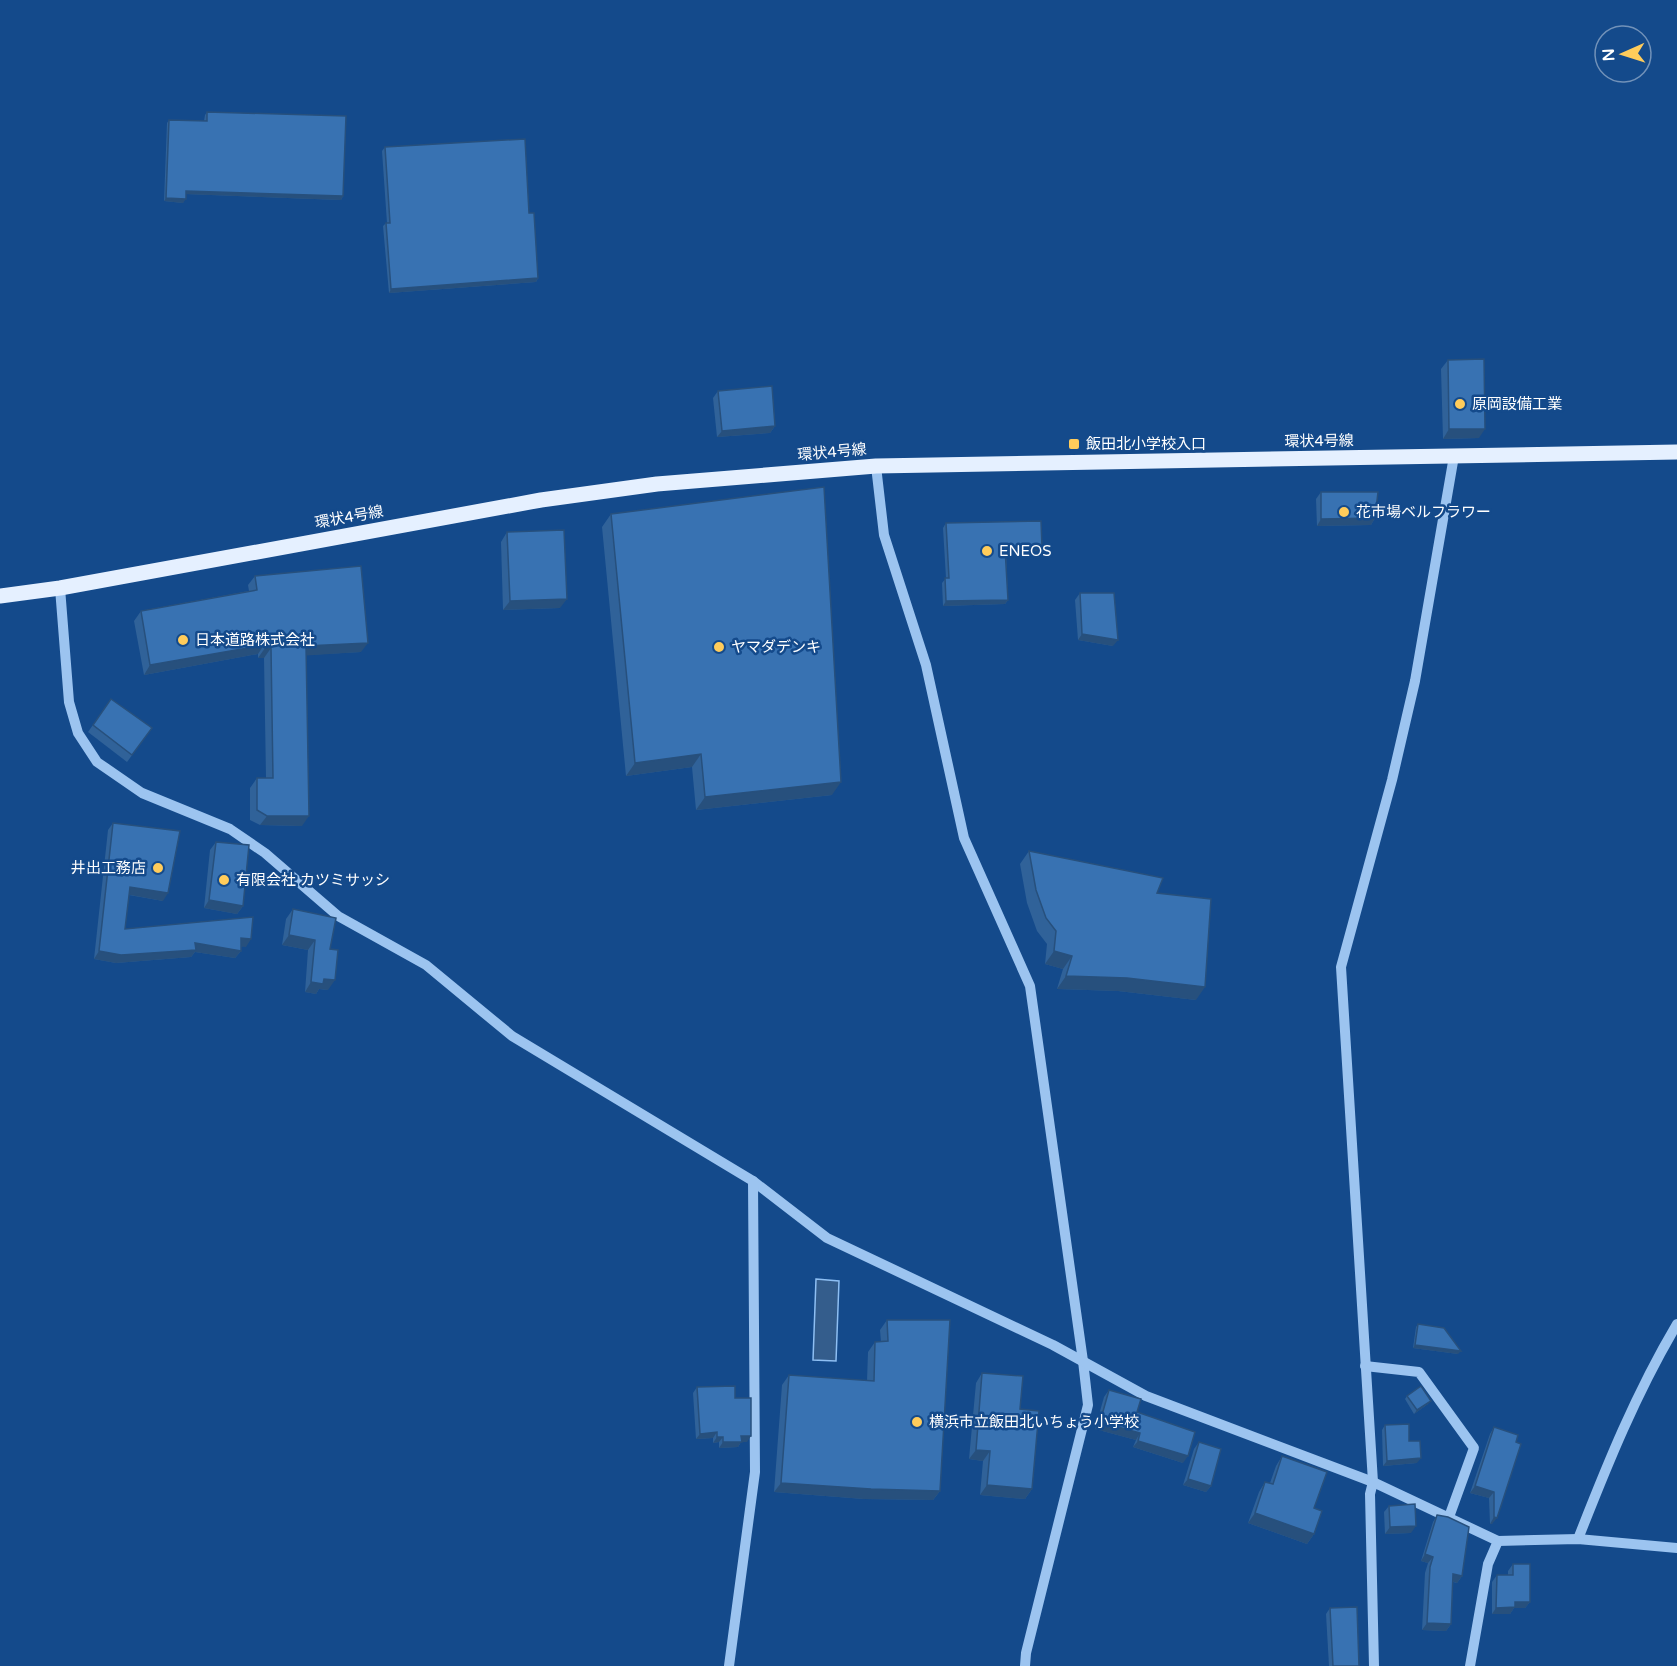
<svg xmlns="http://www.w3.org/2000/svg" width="1677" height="1666" font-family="'Varela Round','Noto Sans JP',sans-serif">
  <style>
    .water { fill: #345d8c; stroke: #8ebff3; stroke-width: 1.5 }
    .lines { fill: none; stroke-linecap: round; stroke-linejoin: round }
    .minor { stroke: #9cc4f0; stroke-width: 10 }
    .major { stroke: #e5f0ff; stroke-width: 15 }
    .wall { fill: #306299 }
    .shaded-wall { fill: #27507d }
    .building { fill: #3872b2; stroke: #27507d; stroke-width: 1.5 }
    .poi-dot { fill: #ffcc5b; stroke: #144a8b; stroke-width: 2 }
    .labels { text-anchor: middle; stroke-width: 5; stroke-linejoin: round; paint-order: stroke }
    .poi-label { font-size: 15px; fill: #fff; stroke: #144a8b; text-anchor: start }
    .street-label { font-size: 15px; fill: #fff; stroke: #144a8b }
  </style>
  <rect width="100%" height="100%" fill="#144a8b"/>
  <!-- water -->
  <polygon class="water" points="816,1279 839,1281 836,1361 813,1360"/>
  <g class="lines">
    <!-- minor -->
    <g class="minor">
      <polyline points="876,466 884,535 926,665 964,838 1030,986 1083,1361 1088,1405 1026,1653 1025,1666"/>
      <polyline points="60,588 69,702 78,733 97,762 142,793 230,829 265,853 338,916 426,965 512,1036 753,1181 827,1238 1053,1345 1146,1396 1373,1482 1498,1541 1578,1539 1677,1548"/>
      <polyline points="1365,1366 1419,1372 1474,1448 1449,1517"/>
      <path d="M1578,1539c29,-74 58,-146 99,-215"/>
      <polyline points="729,1666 755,1472 753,1181"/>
      <polyline points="1374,1666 1370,1494 1373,1482 1341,967 1392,780 1415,681 1454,456"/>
      <polyline points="1470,1666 1488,1564 1498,1541"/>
    </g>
    <!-- major -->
    <polyline class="major" points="0,596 60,588 541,500 657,484 876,466 1677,452"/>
  </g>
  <!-- wall -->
  <g class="wall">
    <polygon points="207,112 343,196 341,200 186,194 183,203 164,201 167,123 169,120 204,121 205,115"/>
    <polygon points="385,147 529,213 538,278 536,282 389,293 383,226 386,223 387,223 382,151"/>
    <polygon points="1448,360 1479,438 1443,439 1441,369"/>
    <polygon points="718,391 775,426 770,433 717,437 713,398"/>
    <polygon points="1321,492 1375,518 1371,525 1317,526 1316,499"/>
    <polygon points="611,514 832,795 696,810 692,767 626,776 602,527"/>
    <polygon points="946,523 1039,551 1006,552 1008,600 1005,604 943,606 942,583 946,578 943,528"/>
    <polygon points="507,532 560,608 503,610 501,542"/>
    <polygon points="255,576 361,652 306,655 302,826 260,825 250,820 250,788 257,778 266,778 264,658 258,658 258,654 144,675 134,621 141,611 249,591 248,585"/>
    <polygon points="1080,593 1113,646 1078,640 1075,600"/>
    <polygon points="111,699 152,728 127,762 88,732"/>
    <polygon points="113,823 163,901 129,895 125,929 246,947 241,946 241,951 235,958 195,952 191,957 116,963 94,959 108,830"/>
    <polygon points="216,842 243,906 237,914 204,908 210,850"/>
    <polygon points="1029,851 1157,893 1196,1000 1118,991 1057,989 1063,969 1045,964 1047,944 1037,931 1027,903 1020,864"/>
    <polygon points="293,909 330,949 328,990 319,989 316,994 305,992 308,950 282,945 286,919"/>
    <polygon points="887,1320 940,1491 933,1500 864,1499 774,1492 782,1385 789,1375 867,1381 868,1352 875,1342 881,1342 880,1330"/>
    <polygon points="1418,1324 1458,1354 1413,1348 1416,1327"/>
    <polygon points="982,1373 1020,1409 1032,1489 1025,1499 980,1495 983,1461 969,1459 976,1383"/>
    <polygon points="697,1387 735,1398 747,1442 741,1442 738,1447 719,1448 719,1442 713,1443 713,1438 696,1439 693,1393"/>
    <polygon points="1109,1390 1137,1412 1183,1463 1133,1447 1136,1440 1095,1429 1104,1397"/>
    <polygon points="1407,1396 1428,1404 1414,1414 1405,1399"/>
    <polygon points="1385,1425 1409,1441 1417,1463 1383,1466 1382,1430"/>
    <polygon points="1494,1427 1516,1442 1492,1524 1490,1524 1489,1498 1470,1493 1490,1434"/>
    <polygon points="1199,1442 1211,1486 1206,1492 1183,1485 1194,1449"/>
    <polygon points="1282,1456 1314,1508 1314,1534 1307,1544 1248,1523 1259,1492 1265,1482 1270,1483 1276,1466"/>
    <polygon points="1389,1506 1411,1533 1385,1534 1384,1512"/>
    <polygon points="1437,1515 1462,1576 1457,1583 1453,1582 1451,1624 1446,1631 1422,1630 1425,1573 1428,1563 1421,1561 1433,1522"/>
    <polygon points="1513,1564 1530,1602 1525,1608 1514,1608 1510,1614 1492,1614 1492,1582 1497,1575 1508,1575 1508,1571"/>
    <polygon points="1330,1608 1359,1666 1329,1666 1326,1614"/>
  </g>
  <!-- shaded-wall -->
  <g class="shaded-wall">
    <polygon points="186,191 343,196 341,200 184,194"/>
    <polygon points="166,198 186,199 183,203 164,201"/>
    <polygon points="538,278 536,282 389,293 391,289"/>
    <polygon points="775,426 770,433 717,437 722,431"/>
    <polygon points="1449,429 1485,429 1479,438 1443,439"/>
    <polygon points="1375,518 1371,525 1317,526 1321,519"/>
    <polygon points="1042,547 1039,551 1002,552 1005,548"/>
    <polygon points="567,599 560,608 503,610 510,601"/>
    <polygon points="1008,600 1005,604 943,606 946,601"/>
    <polygon points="1082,634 1118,640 1113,646 1078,640"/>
    <polygon points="368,643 361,652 299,656 306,646"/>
    <polygon points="264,645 258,654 144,675 150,665"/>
    <polygon points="265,648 271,648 264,658 258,658"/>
    <polygon points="701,754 692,767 626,776 635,763"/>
    <polygon points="841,782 832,795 696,810 705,797"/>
    <polygon points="267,816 309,816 302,826 260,825"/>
    <polygon points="130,887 168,893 163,901 125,894"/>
    <polygon points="209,900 243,906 237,914 204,908"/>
    <polygon points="289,935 315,940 308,950 282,945"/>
    <polygon points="241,938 251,939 246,947 236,946"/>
    <polygon points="195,943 241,951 235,958 195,952 191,957 116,963 94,959 99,951"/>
    <polygon points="1054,951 1072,956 1063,969 1045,964"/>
    <polygon points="1066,976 1127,978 1205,987 1196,1000 1118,991 1057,989"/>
    <polygon points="324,979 335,980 328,990 319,989 316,994 305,992 311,982"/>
    <polygon points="1415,1345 1461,1351 1458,1354 1413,1348"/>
    <polygon points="1431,1401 1428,1404 1414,1414 1417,1410"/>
    <polygon points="1100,1422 1140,1433 1136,1440 1095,1429"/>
    <polygon points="717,1432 713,1438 696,1439 700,1434"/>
    <polygon points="741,1436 751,1436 747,1442 741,1442 738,1447 719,1448 723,1442"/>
    <polygon points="717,1437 723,1437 719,1442 713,1443"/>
    <polygon points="1138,1441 1188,1456 1183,1463 1133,1447"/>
    <polygon points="976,1450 990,1451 983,1461 969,1459"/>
    <polygon points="1421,1458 1417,1463 1383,1466 1387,1461"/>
    <polygon points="1188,1479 1211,1486 1206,1492 1183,1485"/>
    <polygon points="781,1483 940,1491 933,1500 864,1499 774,1492"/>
    <polygon points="987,1485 1032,1489 1025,1499 980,1495"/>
    <polygon points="1475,1486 1494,1492 1489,1498 1470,1493"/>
    <polygon points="1255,1513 1314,1534 1307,1544 1248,1523"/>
    <polygon points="1494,1517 1497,1518 1492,1524 1490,1524"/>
    <polygon points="1416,1526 1411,1533 1385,1534 1390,1527"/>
    <polygon points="1425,1554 1433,1557 1428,1563 1421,1561"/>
    <polygon points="1453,1574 1462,1576 1457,1583 1449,1580"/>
    <polygon points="1515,1602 1530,1602 1525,1608 1514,1608 1510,1614 1492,1614 1496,1608"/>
    <polygon points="1427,1623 1451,1624 1446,1631 1422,1630"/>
  </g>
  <!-- building -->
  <g class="building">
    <polygon points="207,112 346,116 343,196 186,191 186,199 166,198 169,120 207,121"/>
    <polygon points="525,139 529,213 534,213 538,278 391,289 386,223 390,223 385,147"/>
    <polygon points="1484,359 1485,429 1449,429 1448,360"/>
    <polygon points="772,386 775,426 722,431 718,391"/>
    <polygon points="824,487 841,782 705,797 701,754 635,763 611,514"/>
    <polygon points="1321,492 1378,492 1375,518 1321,519"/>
    <polygon points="1041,521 1042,547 1005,548 1008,600 946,601 945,578 949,578 946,523"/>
    <polygon points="564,530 567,599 510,601 507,532"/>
    <polygon points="361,566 368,643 306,646 309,816 267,816 257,810 257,778 273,778 271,648 265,648 264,645 150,665 141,611 257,590 255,576"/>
    <polygon points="1080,593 1114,593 1118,640 1082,634"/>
    <polygon points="111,699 152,728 132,755 93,725"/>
    <polygon points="113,823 180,831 168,893 130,887 125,929 253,917 251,939 241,938 241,951 195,943 196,950 121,955 99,951"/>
    <polygon points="216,842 249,845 243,906 209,900"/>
    <polygon points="1029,851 1163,878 1157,893 1211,899 1205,987 1127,978 1066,976 1072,956 1054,951 1056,931 1046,918 1036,890"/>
    <polygon points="293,909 336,918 330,949 338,950 335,980 324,979 323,984 311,982 315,940 289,935"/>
    <polygon points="887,1320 950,1320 940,1491 871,1489 781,1483 789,1375 874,1381 875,1342 888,1341"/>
    <polygon points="1418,1324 1444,1328 1461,1351 1415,1345"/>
    <polygon points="982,1373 1023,1376 1020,1409 1039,1411 1032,1489 987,1485 990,1451 976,1450"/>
    <polygon points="735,1386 735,1398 751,1398 751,1436 741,1436 742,1442 723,1442 723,1437 717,1437 717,1432 700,1434 697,1387"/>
    <polygon points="1421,1386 1431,1401 1417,1410 1407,1396"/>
    <polygon points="1109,1390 1141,1399 1137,1412 1195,1432 1188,1456 1138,1441 1140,1433 1100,1422"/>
    <polygon points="1409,1424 1409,1441 1420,1441 1421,1458 1387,1461 1385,1425"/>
    <polygon points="1494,1427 1518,1435 1516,1442 1521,1444 1497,1518 1494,1517 1494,1492 1475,1486"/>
    <polygon points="1199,1442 1221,1449 1211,1486 1188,1479"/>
    <polygon points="1282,1456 1327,1472 1314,1508 1322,1511 1314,1534 1255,1513 1265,1482 1273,1484"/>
    <polygon points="1415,1504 1416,1526 1390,1527 1389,1506"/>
    <polygon points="1437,1515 1448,1517 1469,1527 1462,1576 1453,1574 1451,1624 1427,1623 1430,1567 1433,1557 1425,1554"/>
    <polygon points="1513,1564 1530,1564 1530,1602 1515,1602 1515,1607 1496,1608 1497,1575 1513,1575"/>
    <polygon points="1357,1607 1359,1666 1333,1666 1330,1608"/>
  </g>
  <!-- markers -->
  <g class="poi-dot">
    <circle cx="1460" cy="404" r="6"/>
    <rect x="1068" y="438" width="12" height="12" rx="3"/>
    <circle cx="1344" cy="512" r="6"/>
    <circle cx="987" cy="551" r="6"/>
    <circle cx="183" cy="640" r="6"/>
    <circle cx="719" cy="647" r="6"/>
    <circle cx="158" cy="868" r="6"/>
    <circle cx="224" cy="880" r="6"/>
    <circle cx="917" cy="1422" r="6"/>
  </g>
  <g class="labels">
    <!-- poi labels -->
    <g class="poi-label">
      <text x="1472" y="409">原岡設備工業</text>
      <text x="1086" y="449">飯田北小学校入口</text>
      <text x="1356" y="517">花市場ベルフラワー</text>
      <text x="999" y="556">ENEOS</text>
      <text x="195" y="645">日本道路株式会社</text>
      <text x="731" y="652">ヤマダデンキ</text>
      <text x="146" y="873" text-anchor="end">井出工務店</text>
      <text x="236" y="885">有限会社 カツミサッシ</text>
      <text x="929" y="1427">横浜市立飯田北いちょう小学校</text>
    </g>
    <!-- street labels -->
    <g class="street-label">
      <text transform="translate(1319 441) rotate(-1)" y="5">環状4号線</text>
      <text transform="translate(832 452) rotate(-5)" y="5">環状4号線</text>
      <text transform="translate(349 517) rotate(-10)" y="5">環状4号線</text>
    </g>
  </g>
  <!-- north arrow -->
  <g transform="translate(1623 54) rotate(267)"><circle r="28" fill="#144a8b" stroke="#7292b9" stroke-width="1.5"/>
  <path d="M0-4.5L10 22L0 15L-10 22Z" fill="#ffcc5b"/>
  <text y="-9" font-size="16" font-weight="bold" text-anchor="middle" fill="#ffffff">N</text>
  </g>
</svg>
